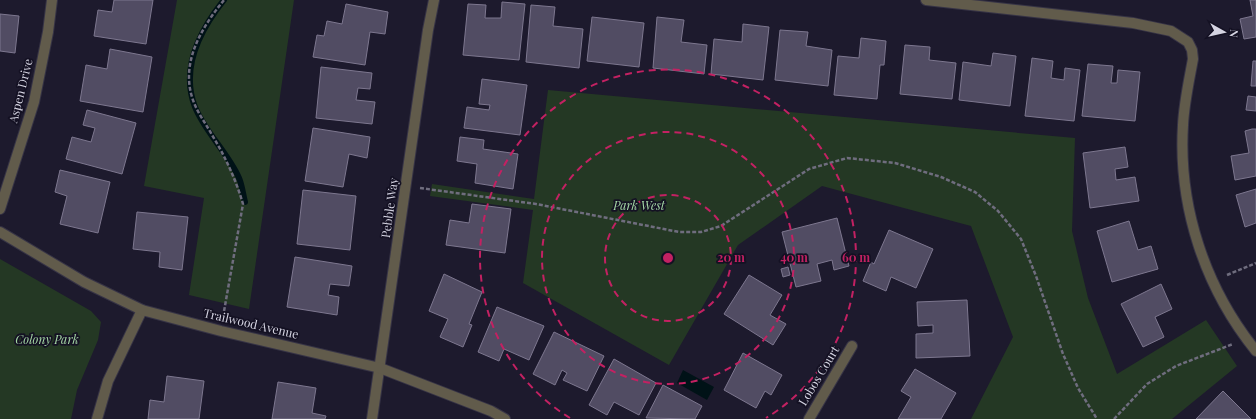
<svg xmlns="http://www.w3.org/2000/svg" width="1256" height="419" font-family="'Playfair Display',serif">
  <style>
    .green { fill: #243824 }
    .water { fill: #001217 }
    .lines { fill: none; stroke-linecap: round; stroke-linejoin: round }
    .stream { stroke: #001217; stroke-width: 6 }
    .building { fill: #514c63; stroke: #7d778f }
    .minor-casing { stroke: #373446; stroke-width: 12 }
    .tertiary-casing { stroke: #373446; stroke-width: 12 }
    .path { stroke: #6f6d7e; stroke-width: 2.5; stroke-dasharray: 4 2; stroke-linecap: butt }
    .minor { stroke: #615b4b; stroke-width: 10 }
    .tertiary { stroke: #615b4b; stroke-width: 10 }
    .ring { fill: none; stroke: #c32162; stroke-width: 2; stroke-dasharray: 7 5 }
    .labels { text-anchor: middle; stroke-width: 3.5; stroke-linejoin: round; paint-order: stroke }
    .street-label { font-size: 12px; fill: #d5d4e2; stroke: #141123 }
    .park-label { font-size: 12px; font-style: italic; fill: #a6d9a6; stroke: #141123 }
    .centre { fill: #c32162; stroke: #141123; stroke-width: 2 }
    .ring-label { font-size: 12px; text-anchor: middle; font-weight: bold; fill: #c32162; stroke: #141123; stroke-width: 3.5; stroke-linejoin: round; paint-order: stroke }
  </style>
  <rect width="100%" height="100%" fill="#1d1a2d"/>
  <!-- green -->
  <g class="green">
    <polygon points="177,0 294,0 249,309 189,295 204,198 144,186"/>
    <polygon points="548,90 1075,138 1072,231 1088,298 1117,374 1206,320 1237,366 1172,419 971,419 1013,337 971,226 822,186 738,245 669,365 523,283 533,210 430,196 432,184 534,199"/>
    <polygon points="0,259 91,311 101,322 98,340 77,390 71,419 0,419"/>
  </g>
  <!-- water -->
  <polygon class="water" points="683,370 714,387 707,400 677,383"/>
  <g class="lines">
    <!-- stream -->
    <path class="stream" d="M224,0c-24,30 -44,68 -29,107 10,25 33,46 44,71 3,7 4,16 6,24"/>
  </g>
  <!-- building -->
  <g class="building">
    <polygon points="114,0 153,0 146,44 94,36 98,10 112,12"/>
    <polygon points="1250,0 1256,0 1256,37 1244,39 1240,19 1253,16"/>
    <polygon points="502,2 525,4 519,60 463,55 468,4 486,5 485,18 501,18"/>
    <polygon points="346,4 388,12 385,34 370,32 365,65 313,57 317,35 324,36 327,21 342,24"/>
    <polygon points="531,5 555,7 553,26 583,29 579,68 526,62"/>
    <polygon points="0,14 19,16 15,53 0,51"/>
    <polygon points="592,17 644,23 639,67 587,61"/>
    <polygon points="657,17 684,20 681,42 707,45 704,74 653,68"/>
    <polygon points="743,24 769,27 763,80 711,74 714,39 742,42"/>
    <polygon points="780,30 808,32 806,46 832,50 828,86 775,80"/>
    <polygon points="861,38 886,41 884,65 880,65 877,99 834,95 838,56 859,58"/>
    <polygon points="905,45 930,47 929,60 956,63 952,99 900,94"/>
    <polygon points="110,49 152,57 143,112 80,101 86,65 107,69"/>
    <polygon points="993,53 1016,56 1010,106 959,100 963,62 991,66"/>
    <polygon points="1032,58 1053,61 1051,78 1064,80 1065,68 1080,70 1074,121 1025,116"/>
    <polygon points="1253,61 1256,61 1256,86 1251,86"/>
    <polygon points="1088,64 1113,66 1111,83 1117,83 1118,70 1140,72 1135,121 1082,116"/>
    <polygon points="321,67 372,73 370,89 358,88 356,100 375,102 372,124 316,118"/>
    <polygon points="482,79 527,85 520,135 464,128 467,107 489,110 490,105 479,104"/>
    <polygon points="1248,96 1256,97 1256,111 1246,110"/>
    <polygon points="87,110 136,123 122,174 66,159 72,137 91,142 95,128 83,125"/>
    <polygon points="313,128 370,137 367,158 349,154 343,187 305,181"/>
    <polygon points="1252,129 1256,129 1256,176 1235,180 1231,156 1249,153 1245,131"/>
    <polygon points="460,137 484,140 483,149 518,154 513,189 475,183 477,164 457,161"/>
    <polygon points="1125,147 1128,167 1115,169 1116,180 1135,177 1139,201 1090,208 1083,153"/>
    <polygon points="60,170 110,182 98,233 60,224 67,196 55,192"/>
    <polygon points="1256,189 1256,223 1245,227 1236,195"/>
    <polygon points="303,190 356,196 350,250 297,244"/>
    <polygon points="472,204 511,209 505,253 446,245 450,220 469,223"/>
    <polygon points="137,212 188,217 182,270 159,267 160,252 133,249"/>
    <polygon points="837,218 849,266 834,270 832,260 817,264 821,281 796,287 782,232"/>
    <polygon points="1129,221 1138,250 1151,246 1158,269 1112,282 1097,231"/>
    <polygon points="889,230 933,249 916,288 891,277 886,291 863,281 871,262 874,264"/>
    <polygon points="295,257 352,266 349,286 330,284 328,295 339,297 337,315 287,307"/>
    <polygon points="788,267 790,275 783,277 781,269"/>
    <polygon points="444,274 482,292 469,324 472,325 463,347 440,337 448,319 429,311"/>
    <polygon points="749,275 782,295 770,315 786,324 773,345 724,314"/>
    <polygon points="1161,284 1172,309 1155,317 1164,337 1143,347 1121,304"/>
    <polygon points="967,300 970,356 916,358 916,334 933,333 933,325 918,326 917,302"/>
    <polygon points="497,307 544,326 529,360 504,349 499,361 478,352"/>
    <polygon points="554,332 604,356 587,391 563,380 567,373 562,370 555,385 533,374"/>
    <polygon points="743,353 782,375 771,395 765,391 756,408 724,390"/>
    <polygon points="614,359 656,383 639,415 614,402 607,415 589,405"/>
    <polygon points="915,369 956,393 941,419 898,419 911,397 901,391"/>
    <polygon points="167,376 204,381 199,419 148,419 150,400 164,402"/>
    <polygon points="278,382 316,388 312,413 326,416 325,419 272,419"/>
    <polygon points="663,385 702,406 695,419 646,418"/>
    <polygon points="1223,391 1251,419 1196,419"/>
  </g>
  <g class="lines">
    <!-- minor casing -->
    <g class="minor-casing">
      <g id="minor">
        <path d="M926,0l207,23 38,8 17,11 4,8 1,9c-4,22 -9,44 -10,66 -5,82 22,163 73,226"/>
        <polyline points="0,209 34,102 48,32 52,0"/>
        <polyline points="97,419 108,381 142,310"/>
        <polyline points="372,419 428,30 434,0"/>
        <polyline points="809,419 852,346"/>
      </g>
    </g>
    <!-- tertiary casing -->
    <g class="tertiary-casing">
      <polyline id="tertiary" points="0,232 84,282 142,310 221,331 380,368 491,411 505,419"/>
    </g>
    <!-- path -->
    <g class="path">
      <polyline points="420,188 536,204 679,232 701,232 721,226 809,169 847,158 895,163 941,177 975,192 998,211 1021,239 1036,276 1063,354 1078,388 1097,419"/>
      <polyline points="1227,275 1256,263"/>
      <path d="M223,317l20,-113c-7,-24 -18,-48 -31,-69 -7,-13 -16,-24 -20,-38 -11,-36 10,-70 32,-97"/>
      <polyline points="1114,419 1147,384 1176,366 1233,344"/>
    </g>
    <!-- minor -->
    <use href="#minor" class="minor"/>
    <!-- tertiary -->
    <use href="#tertiary" class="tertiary"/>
  </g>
  <!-- distance rings -->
  <g class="ring">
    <circle cx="668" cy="258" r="63"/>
    <circle cx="668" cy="258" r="126"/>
    <path d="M570 418A188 188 0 1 1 766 418"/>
  </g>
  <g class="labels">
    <!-- street labels -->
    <g class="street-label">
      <text transform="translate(21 91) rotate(-76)" y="4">Aspen Drive</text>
      <text transform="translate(390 208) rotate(-82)" y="4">Pebble Way</text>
      <text transform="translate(251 324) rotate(13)" y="4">Trailwood Avenue</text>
      <text transform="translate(819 376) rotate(-59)" y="4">Lobos Court</text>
    </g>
    <!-- park labels -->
    <g class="park-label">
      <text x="639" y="210">Park West</text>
      <text x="47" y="344">Colony Park</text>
    </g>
  </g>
  <circle cx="668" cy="258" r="6" class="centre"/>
  <g class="ring-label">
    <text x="731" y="262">20 m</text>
    <text x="794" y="262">40 m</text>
    <text x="856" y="262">60 m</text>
  </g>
  <!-- north arrow -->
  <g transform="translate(1224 32) rotate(98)" stroke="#141123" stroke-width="3" paint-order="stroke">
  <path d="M0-3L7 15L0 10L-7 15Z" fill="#d5d4e2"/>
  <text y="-6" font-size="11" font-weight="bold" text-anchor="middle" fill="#d5d4e2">N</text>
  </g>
</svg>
